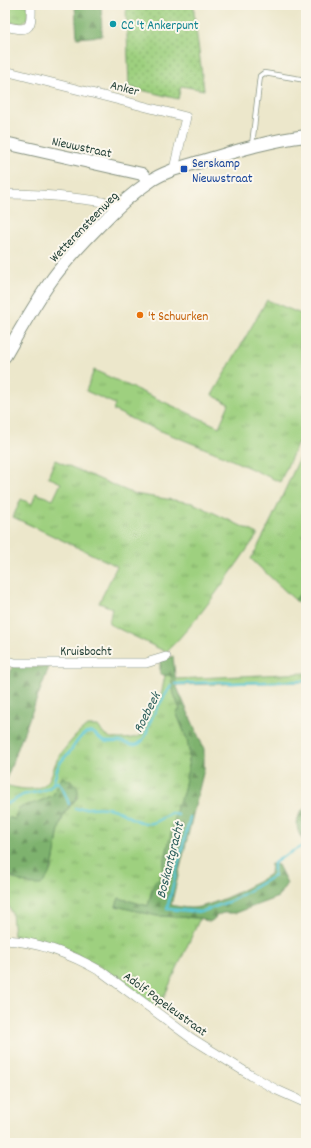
<svg xmlns="http://www.w3.org/2000/svg" width="311" height="1148" font-family="Dekko,sans-serif">
  <style>
    .grass { fill: url(#grass-tufts); stroke: #5e865a }
    .forest { fill: url(#forest-firs); stroke: #4e7851 }
    .park { fill: url(#park-dots); stroke: #5e865a }
    .lines { fill: none; stroke-linecap: round; stroke-linejoin: round }
    .stream { stroke: #5dc8d7; stroke-width: 2.5 }
    .service-casing { stroke: #869280; stroke-width: 6 }
    .minor-casing { stroke: #869280; stroke-width: 10 }
    .tertiary-casing { stroke: #869280; stroke-width: 14 }
    .service { stroke: #fff; stroke-width: 4.5 }
    .minor { stroke: #fff; stroke-width: 9 }
    .tertiary { stroke: #fff; stroke-width: 12 }
    .culture-dot { fill: #0f9aa8; stroke: #fbf7ec; stroke-width: 1.5 }
    .transit-dot { fill: #1a4fb4; stroke: #fbf7ec; stroke-width: 1.5 }
    .food-dot { fill: #e8710a; stroke: #fbf7ec; stroke-width: 1.5 }
    .labels { text-anchor: middle; stroke-width: 4; stroke-linejoin: round; paint-order: stroke }
    .culture-label { font-size: 13px; fill: #0d838f; stroke: #fbf7ec; text-anchor: start }
    .street-label { font-size: 13px; fill: #1f3d34; stroke: #fbf7ec }
    .transit-label { font-size: 13px; fill: #164399; stroke: #fbf7ec; text-anchor: start }
    .food-label { font-size: 13px; fill: #c56008; stroke: #fbf7ec; text-anchor: start }
    .water-label { font-size: 14px; font-style: italic; fill: #2e605d; stroke: #fbf7ec }
  </style>
  <defs>
    <pattern id="grass-tufts" width="24" height="20" patternUnits="userSpaceOnUse"><rect width="24" height="20" fill="#9ed07f"/><path d="M3 7l-1-3M5 7V3M7 7l1-3M15 17l-1-3M17 17v-4M19 17l1-3" fill="none" stroke="#80aa69"/></pattern>
    <pattern id="forest-firs" width="22" height="20" patternUnits="userSpaceOnUse"><rect width="22" height="20" fill="#7eb26e"/><path d="M5 1l3.5 6h-7zM16 11l3.5 6h-7z" fill="#67925b"/></pattern>
    <pattern id="park-dots" width="8" height="8" patternUnits="userSpaceOnUse"><rect width="8" height="8" fill="#9ed07f"/><path d="M2 2h.1M6 6h.1" fill="none" stroke="#80aa69" stroke-width="1.8" stroke-linecap="round"/></pattern>
  </defs>
  <rect width="100%" height="100%" fill="#fbf7ec"/>
  <filter id="ink" filterUnits="userSpaceOnUse"><feTurbulence type="fractalNoise" baseFrequency=".025" numOctaves="2"/><feDisplacementMap in="SourceGraphic" scale="8" xChannelSelector="R" yChannelSelector="G"/><feConvolveMatrix kernelMatrix="1 2 1 2 8 2 1 2 1" color-interpolation-filters="sRGB"/></filter>
  <filter id="wash" filterUnits="userSpaceOnUse"><feTurbulence type="fractalNoise" baseFrequency=".012" numOctaves="4" result="noise"/><feDisplacementMap in="SourceGraphic" scale="16" xChannelSelector="R" yChannelSelector="G"/><feGaussianBlur stdDeviation="0.9" result="paint"/><feColorMatrix in="noise" values="0 0 0 0 0 0 0 0 0 0 0 0 0 0 0 0 0 1.4 0 .05"/><feComposite in="paint" operator="in"/></filter>
  <g filter="url(#wash)">
    <rect width="100%" height="100%" fill="#ece7cb"/>
    <!-- grass -->
    <g class="grass">
      <polygon points="5,5 29,5 27,19 21,24 5,21"/>
      <polygon points="267,300 306,316 306,330 299,347 306,350 306,425 280,482 219,454 136,421 113,410 115,404 86,391 94,370 219,427 229,404 212,395"/>
      <path d="M306,444v143l-11,13 -44,-41c21,-37 37,-77 55,-115z"/>
      <path d="M55,460l79,34 59,9 65,31c-28,39 -57,84 -92,118l-57,-28 3,-16 -13,-5 18,-37 -104,-49 8,-18 11,5 4,-11 17,7 8,-17 -13,-6z"/>
      <polygon points="306,673 306,682 176,685 175,679"/>
      <path d="M165,675h6l3,19 6,16 -4,2 11,27 2,12v13l-6,30 -6,12 -2,12 -15,61 -8,9 -4,18 -29,-8 -3,8 41,10 43,2 -42,92 -60,-44 -23,-13 -39,-13 -22,-4 -2,-23 -7,-14v-27l10,8 37,-10 7,-41 5,-15 14,-17 -4,-14 -12,-5 -9,17 -15,7 -23,17 -10,-2v-32c14,4 37,9 45,-7 3,-6 4,-12 7,-18 4,-8 23,-31 31,-34 3,0 7,0 10,0 3,3 4,8 8,10 9,5 28,3 36,-1l5,-18 6,-11 7,-8 2,-7z"/>
    </g>
    <!-- forest -->
    <g class="forest">
      <polygon points="75,5 101,5 102,36 77,38"/>
      <polygon points="306,587 306,595 299,604 295,600"/>
      <path d="M173,656l3,29 28,64v20l-33,136c6,1 13,3 19,3 18,1 65,-23 80,-34l1,-10 7,1 9,18 -9,14 -42,16h-13l-5,2 -5,5 -4,2 -9,-4 -43,-2 -41,-10 3,-8 29,8 7,-25 5,-2 15,-61 2,-12 6,-12 6,-30v-13l-2,-12 -11,-27 4,-2 -6,-16 -3,-19h-11v-14z"/>
      <polygon points="13,666 49,667 5,782 5,685"/>
      <path d="M62,777c6,3 14,5 16,13 2,8 -12,18 -15,26 -9,21 -5,54 -22,69 -14,1 -25,-5 -36,-13v-55l10,2 3,-11 20,-6 15,-7z"/>
      <path d="M306,808v37c-9,-12 -12,-21 -5,-34z"/>
    </g>
    <!-- park -->
    <polygon class="park" points="126,5 194,5 194,13 204,90 181,86 178,99 129,87"/>
    <g class="lines">
      <!-- stream -->
      <g class="stream">
        <polyline points="175,684 220,682 232,683 306,681"/>
        <path d="M54,783l4,-1c6,7 8,14 11,22"/>
        <path d="M5,803l1,1c7,-2 11,-6 17,-9 7,-2 22,-3 27,-8 6,-5 5,-13 8,-20 2,-6 7,-10 11,-14 7,-9 12,-23 25,-20 13,13 11,8 27,9 7,1 14,6 20,0 7,-6 6,-15 10,-22 5,-12 14,-23 20,-35"/>
        <path d="M75,809c11,0 25,-4 37,0 13,3 29,19 43,13 5,-2 11,-6 16,-9l7,2"/>
        <polyline points="190,817 167,909 201,912 233,900 274,876 274,863 284,856 306,844"/>
      </g>
    </g>
  </g>
  <g filter="url(#ink)">
    <g class="lines">
      <!-- service casing -->
      <g class="service-casing">
        <polyline id="service" points="252,145 260,76 264,73 306,80"/>
      </g>
      <!-- minor casing -->
      <g class="minor-casing">
        <g id="minor">
          <path d="M5,26c24,6 27,4 26,-21"/>
          <polyline points="5,71 186,117 174,169"/>
          <path d="M5,194c23,0 45,1 68,4 16,2 31,3 46,8"/>
          <polyline points="5,660 15,663 146,663 166,657"/>
          <path d="M5,940c35,2 66,14 97,32l89,66 61,38 25,14 29,13"/>
        </g>
      </g>
      <!-- tertiary casing -->
      <g class="tertiary-casing">
        <g id="tertiary">
          <polyline points="5,143 142,174 149,182"/>
          <path d="M5,356c15,-26 30,-53 48,-78 15,-20 33,-39 50,-56 14,-15 30,-29 46,-40 17,-12 38,-16 57,-22 33,-10 66,-20 100,-24"/>
        </g>
      </g>
      <!-- service -->
      <use href="#service" class="service"/>
      <!-- minor -->
      <use href="#minor" class="minor"/>
      <!-- tertiary -->
      <use href="#tertiary" class="tertiary"/>
    </g>
  </g>
  <!-- markers -->
  <circle class="culture-dot" cx="113" cy="24" r="4"/>
  <rect class="transit-dot" x="180" y="165" width="8" height="8" rx="2"/>
  <circle class="food-dot" cx="140" cy="315" r="4"/>
  <g class="labels">
    <!-- culture labels -->
    <g class="culture-label">
      <text x="121" y="29">CC 't Ankerpunt</text>
    </g>
    <!-- street labels -->
    <g class="street-label">
      <text transform="translate(125 87) rotate(14)" y="5">Anker</text>
      <text transform="translate(82 146) rotate(12)" y="5">Nieuwstraat</text>
      <text transform="translate(83 226) rotate(-46)" y="5">Wetterensteenweg</text>
      <text x="86" y="655">Kruisbocht</text>
      <text transform="translate(166 1003) rotate(36)" y="5">Adolf Papeleustraat</text>
    </g>
    <!-- transit labels -->
    <g class="transit-label">
      <text x="192" y="167">Serskamp<tspan x="192" dy="15">Nieuwstraat</tspan></text>
    </g>
    <!-- food labels -->
    <g class="food-label">
      <text x="148" y="320">'t Schuurken</text>
    </g>
    <!-- water labels -->
    <g class="water-label">
      <text transform="translate(146 712) rotate(-63)" y="5">Roebeek</text>
      <text transform="translate(169 860) rotate(-76)" y="5">Boskantgracht</text>
    </g>
  </g>
  <!-- margin -->
  <rect width="311" height="1148" fill="none" stroke="#fbf7ec" stroke-width="20"/>
</svg>
